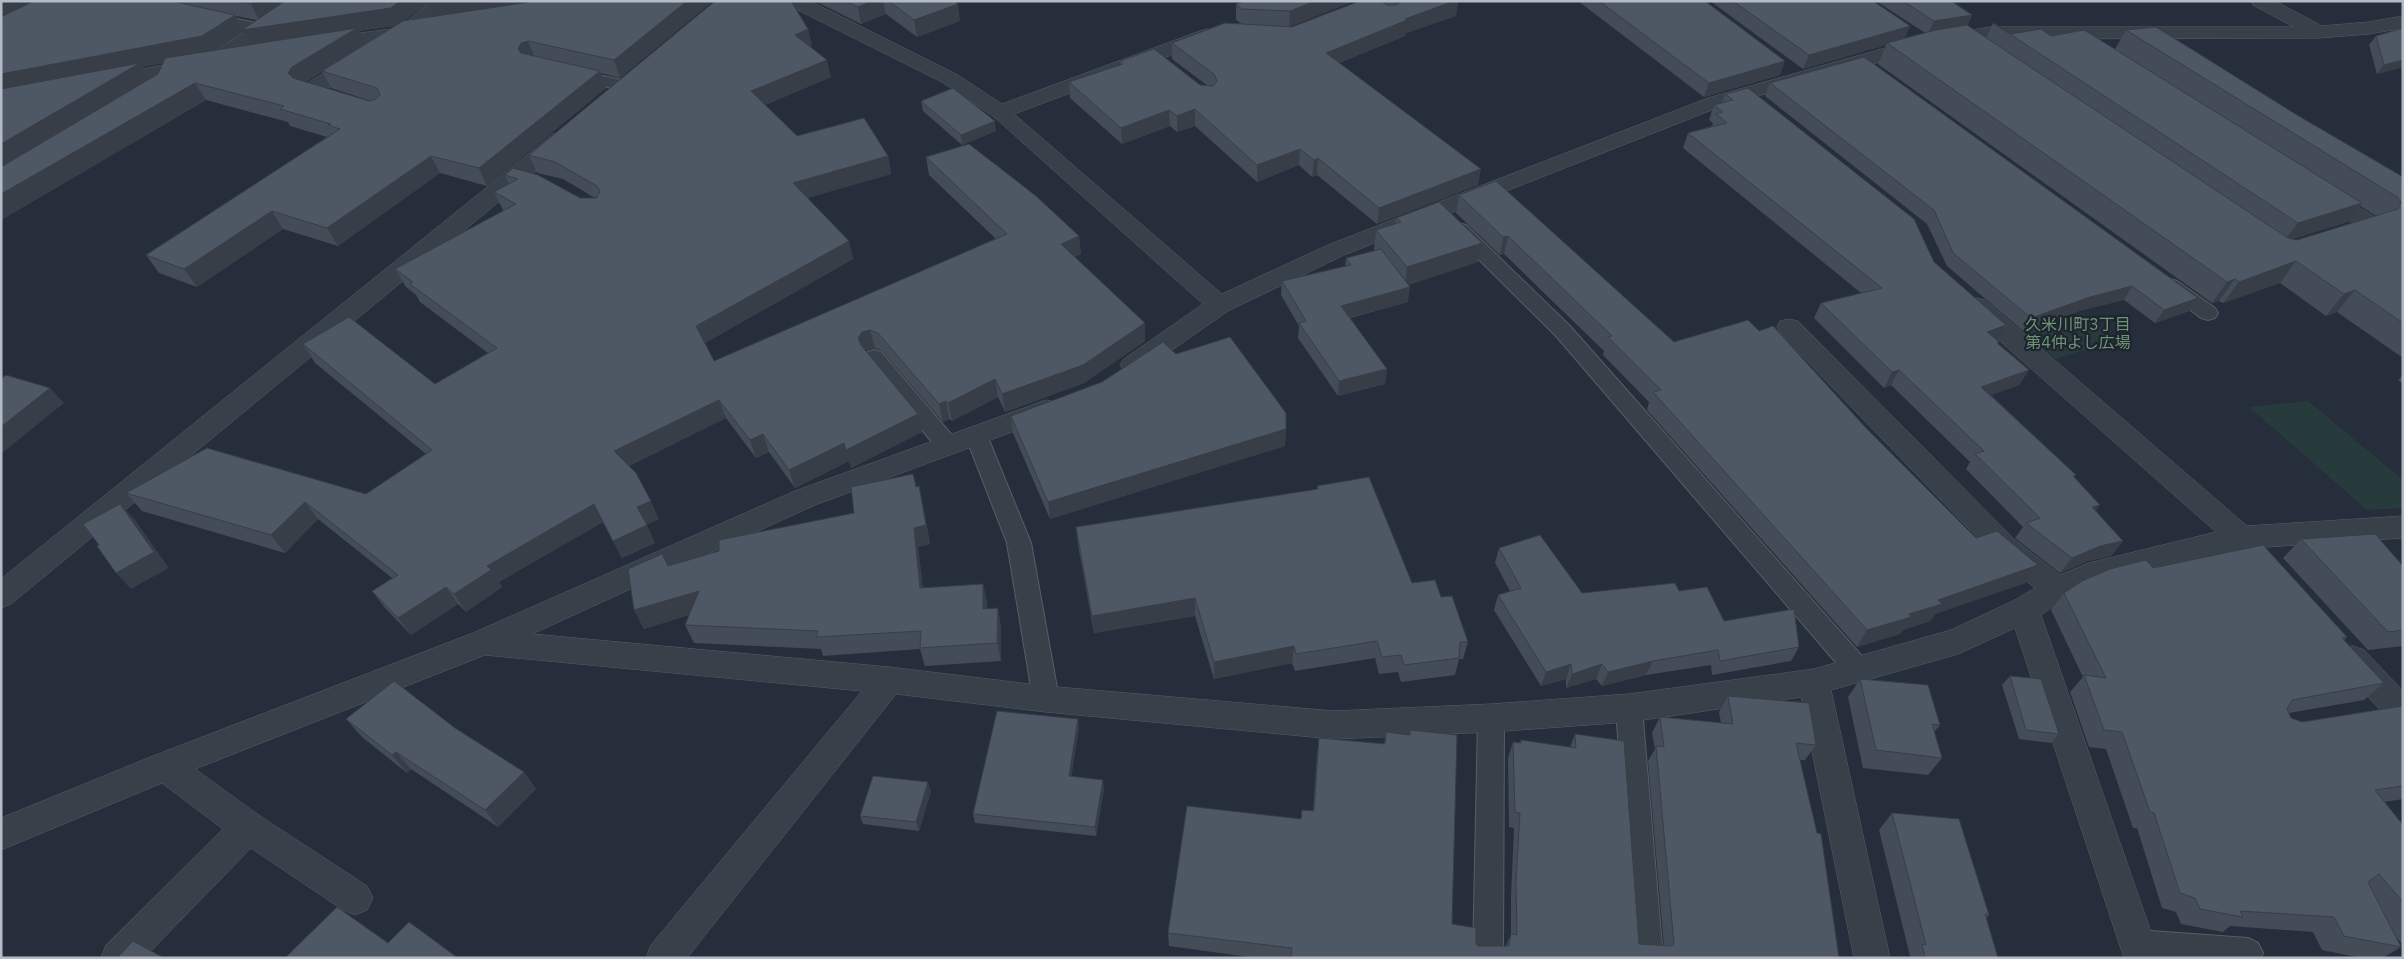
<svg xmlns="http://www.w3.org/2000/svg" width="2404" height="959" font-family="'IBM Plex Sans','Noto Sans JP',sans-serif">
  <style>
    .green { fill: #283b3c }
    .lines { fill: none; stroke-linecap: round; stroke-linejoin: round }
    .lane-casing { stroke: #575e68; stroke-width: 2 }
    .street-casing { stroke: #575e68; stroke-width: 1 }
    .lane { fill: #38404a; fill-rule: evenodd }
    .street { fill: #38404a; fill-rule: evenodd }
    .wall { fill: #434c57; fill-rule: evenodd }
    .shaded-wall { fill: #373e47 }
    .building { fill: #4e5865; stroke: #373e47 }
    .labels { text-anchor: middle; stroke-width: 4.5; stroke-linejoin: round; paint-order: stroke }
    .park-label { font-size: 16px; fill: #6d9475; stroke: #1e252f }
  </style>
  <rect width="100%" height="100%" fill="#252e3a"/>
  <!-- green -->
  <g class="green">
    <polygon points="2082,313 2116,340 2056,359 2023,332"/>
    <polygon points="2308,401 2403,480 2403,508 2367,510 2249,407"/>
  </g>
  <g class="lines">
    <!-- lane casing -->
    <g class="lane-casing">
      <g id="lane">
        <polygon points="210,13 270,26 272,29 264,34 205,21 202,18 205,15"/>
        <polygon points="575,70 631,82 633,86 631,90 625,91 569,78 567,75 569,72"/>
        <polygon points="1459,223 1466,225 1570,326 1868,663 1872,671 1868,679 1859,682 1850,679 1556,336 1452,233 1450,229 1452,225"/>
        <polygon points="2170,279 2177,281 2215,308 2218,313 2215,318 2208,320 2201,318 2163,289 2160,285 2163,281"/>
        <polygon points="874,350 881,352 956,440 959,446 956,452 948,454 940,452 867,362 864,357 867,352"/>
        <polygon points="976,427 984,429 987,435 1031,543 1059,699 1055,707 1046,710 1037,707 1033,699 1007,543 965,435 968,429"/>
        <polygon points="1629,697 1638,700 1642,708 1663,958 1633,958 1616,708 1620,700"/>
        <polygon points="1491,707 1500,710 1504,718 1503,958 1473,958 1478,718 1482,710"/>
        <polygon points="2137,930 2248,938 2258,943 2263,953 2261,958 2135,958 2127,954 2122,944 2127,934"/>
      </g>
    </g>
    <!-- street casing -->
    <g class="street-casing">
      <g id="street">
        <polygon points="294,1 316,1 220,65 213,67 206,65 203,69 196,71 110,87 103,85 100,81 103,77 110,75 196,59 203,61 206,57"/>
        <path d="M432,1h21l-31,26 3,4c-5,7 -27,13 -34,9l-67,10 -7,-2 -3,-4 3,-4 7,-2 74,-10z"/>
        <polygon points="786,1 810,1 956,74 1002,104 1200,31 1207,29 1214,31 1217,35 1214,39 1014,114 1222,294 1328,245 1708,98 1917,39 1990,27 2294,27 2253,5 2251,1 2275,1 2322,26 2369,22 2403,16 2403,28 2369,34 2319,38 1990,39 1926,49 1722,106 1344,255 1228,311 1142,371 1133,374 1124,371 1120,365 1124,359 1203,304 993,116 942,82 788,5"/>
        <path d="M359,54l7,2 3,4 -3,4 -40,25 20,6 3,4 -3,4c-11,3 -39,-3 -46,-13l3,-4 49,-30z"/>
        <polygon points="561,133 569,134 572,139 569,144 11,604 1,608 1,579 553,134"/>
        <polygon points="2322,187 2330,189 2379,220 2382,225 2379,230 2344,241 2336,239 2333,234 2336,229 2353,223 2314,199 2311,194 2314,189"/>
        <path d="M1976,298l9,2 262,226 156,-10v22l-137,9 -4,8c-11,3 -17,3 -26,-5l-141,35 -28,12 -26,18 119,343h-36l-109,-330 -57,26 -127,36 59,268h-36l-53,-261 -172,25 -138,10 -157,7 -288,-27 -150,-18 -209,264h-41l5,-13 211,-254 -377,-36 -290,114 65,47 107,70 6,12 -6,12 -12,5 -12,-5 -92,-62 -107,110h-43l5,-13 117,-116 -61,-46 -161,67v-32l152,-62 320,-123 322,-142 251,-91 9,2 4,7 -4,7 -240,89 -283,129 357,33 157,19 288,25 157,-7 138,-10 185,-25 137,-39 62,-29 22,-13 -40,-32 -215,-223 -3,-6 3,-6 9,-2 9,2 217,219 45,35 29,-12 127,-31 -249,-220 -3,-6 3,-6z"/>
        <polygon points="2353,646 2364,650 2403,691 2403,727 2392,723 2342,668 2338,659 2342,650"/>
      </g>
    </g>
    <!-- lane -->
    <use href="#lane" class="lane"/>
    <!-- street -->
    <use href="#street" class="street"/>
  </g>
  <!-- wall -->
  <g class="wall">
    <path d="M1,1h712l-93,77 -19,-5 5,15 -119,98 -47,-13 -102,73 -55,-17 -86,58 -38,-14 -13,-18 181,-118 -37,-11 -2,-4 -82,-22 -205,120zM428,3l6,13 -29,4zM236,16l20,4 -13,9zM395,26l-30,18 -6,-13zM243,32l8,13 -34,5zM163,63l-5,11 -8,5 -8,-12zM322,72l9,16 40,13h-2l-63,-19z"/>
    <polygon points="815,1 954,1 960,21 917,37 886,14 861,24"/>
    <polygon points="1244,1 1354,1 1289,27 1292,27 1360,1 1458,1 1456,16 1406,33 1405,36 1339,63 1478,185 1377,224 1317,175 1312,177 1299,165 1257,182 1195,126 1177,132 1170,126 1122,144 1070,98 1069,82 1120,65 1120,61 1200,85 1208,86 1172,59 1172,43 1242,24 1236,20 1236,4"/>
    <polygon points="1578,1 1705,1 1780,75 1704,97"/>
    <path d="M1710,1h163l37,25 -6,13 21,-6 -49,-32h75l21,14 -5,11 19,12 7,-15 18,11 40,2 64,13 11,-19 171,85 106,62v181l-66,-46 -11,4 -46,-33 -57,20 -4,-2 -7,2 -334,-239 8,-19 -83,24zM2360,206l16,10 -79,24 -5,-1 56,-17z"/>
    <polygon points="2403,28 2403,67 2377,74 2369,45 2376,36"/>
    <polygon points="808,29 812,46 810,47 831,77 765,105 797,136 888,156 891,174 807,198 849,241 853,259 705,343 714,361 996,239 929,175 926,157 1079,236 1081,254 1074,257 1145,323 1145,341 1084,383 1005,412 998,397 952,421 949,419 943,422 882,351 875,348 866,350 866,351 922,432 851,468 849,461 795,488 769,452 756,458 726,418 629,466 659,519 646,525 655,543 622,558 603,522 499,582 502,587 466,612 458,604 411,635 385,608 372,591 392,578 318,519 285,553 142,511 126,493 366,494 426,454 315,363 303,344 435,384 488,353 420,302 416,295 406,287 395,269 504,210 503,210 494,192 509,184 505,175 513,168 580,198 595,198 563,179 537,173 529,155"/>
    <polygon points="1770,83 2198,298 2189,311 2155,323 2124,300 2082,310 2023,331 1947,266 1927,224 1765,96"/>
    <polygon points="1725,94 1934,262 2006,325 1997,340 1998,344 2029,370 2019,385 1991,395 2076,475 2074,477 2096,511 2123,541 2111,556 2088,561 2060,573 2015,538 2023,527 1966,469 1970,462 1891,385 1884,388 1814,318 1821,303 1861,293 1683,148 1688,133 1712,126 1713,123 1709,120 1714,105 1722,103"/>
    <polygon points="921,101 996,131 962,145 923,111"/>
    <polygon points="1459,195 1674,342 1759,331 1866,428 1976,538 2038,565 2025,583 1935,614 1930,621 1903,630 1900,634 1857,647 1647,410 1649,402 1603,355 1604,351 1504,254 1500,255 1456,213"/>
    <polygon points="1396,218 1478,262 1408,285 1408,302 1350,318 1387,369 1385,384 1338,396 1298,338 1299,326 1281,295 1282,281 1345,266 1346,258 1375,251 1374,249 1376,230 1395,224"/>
    <polygon points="1176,354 1286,429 1285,446 1050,519 1013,433 1011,416 1102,382"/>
    <polygon points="2403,375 2403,384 2398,380"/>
    <polygon points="913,474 916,487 919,486 923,505 930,544 918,547 923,588 983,584 987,603 987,609 1001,626 1001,661 925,666 920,649 823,656 821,649 694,643 685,625 689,615 644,629 634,610 668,566 854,513"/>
    <polygon points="1317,486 1412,583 1441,597 1468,642 1463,659 1459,659 1455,675 1401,682 1398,672 1379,674 1375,658 1295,671 1292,663 1214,679 1195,616 1094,633 1078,545 1076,527 1317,489"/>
    <polygon points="2301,539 2403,566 2403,646 2368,650 2283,558"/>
    <polygon points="1499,548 1582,593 1679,591 1724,621 1799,647 1791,661 1712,675 1711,665 1646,675 1602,686 1596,679 1566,688 1566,679 1541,686 1494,610 1498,595 1510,591 1495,563"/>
    <polygon points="2153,568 2347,637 2344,640 2384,683 2364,700 2289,713 2291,718 2302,722 2403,706 2403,799 2384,802 2403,825 2403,945 2395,936 2401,947 2383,958 2361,958 2322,950 2313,932 2230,926 2223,932 2181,924 2176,912 2162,908 2137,828 2133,828 2106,749 2089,747 2070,692 2083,677 2051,610 2064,593"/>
    <polygon points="2010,676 2059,734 2051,743 2019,739 2002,685"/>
    <polygon points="1860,679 1940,725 1934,732 1942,758 1928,775 1863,768 1848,697"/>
    <polygon points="1728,696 1816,745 1805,760 1800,760 1839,958 1256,958 1169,946 1168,933 1301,819 1313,811 1317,754 1319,738 1384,744 1386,732 1409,735 1410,730 1452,924 1478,946 1506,946 1511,934 1511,897 1514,828 1509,827 1508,758 1513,742 1520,743 1521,740 1570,747 1575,734 1639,944 1664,946 1648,761 1655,749 1652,733 1660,717 1721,723 1719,712"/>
    <polygon points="346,719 455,728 524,772 536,789 498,827 411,769 407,773 362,737"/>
    <polygon points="1078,719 1079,728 1071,777 1104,789 1096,836 975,823 973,814"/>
    <polygon points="931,791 919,831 863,824 860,816"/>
    <polygon points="1892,813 1989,915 1986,918 1998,958 1909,958 1910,956 1879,830"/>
  </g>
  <!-- shaded-wall -->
  <g class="shaded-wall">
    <polygon points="1,1 42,1 1,23"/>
    <polygon points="255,1 290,1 260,21 251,4"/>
    <polygon points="400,1 553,1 435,19 428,3 399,25 359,31 366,45 322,71 322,72 302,84 298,90 252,47 243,32 212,53 142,67 151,80 1,170 1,74 235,15 243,30"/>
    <polygon points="687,1 713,1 620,78 614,60"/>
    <polygon points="872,1 883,1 886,14 861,24 858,7"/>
    <polygon points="1315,1 1354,1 1289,27 1290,11"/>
    <polygon points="1454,1 1458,1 1456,16 1406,33 1405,36 1324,69 1326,53 1405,19"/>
    <polygon points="958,4 960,21 917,37 914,20"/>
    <polygon points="1972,15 1966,29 1927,35 1934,21"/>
    <polygon points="1910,26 1904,40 1887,43 1886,45 1803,69 1809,55"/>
    <polygon points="808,29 812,46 799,52 795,35"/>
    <polygon points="528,41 535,58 525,66 518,49 521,43"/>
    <polygon points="827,60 831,77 756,109 751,91"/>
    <polygon points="2403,60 2403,67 2377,74 2384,65"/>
    <polygon points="1785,61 1780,75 1704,97 1709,83"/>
    <polygon points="600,71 606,88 487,186 479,168"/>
    <polygon points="195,83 206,100 1,220 1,194"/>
    <polygon points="1195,109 1195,126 1177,132 1177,116"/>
    <polygon points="1169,110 1170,126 1122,144 1121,128"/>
    <polygon points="995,121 996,131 962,145 961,135"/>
    <polygon points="1300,149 1299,165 1257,182 1257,165"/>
    <polygon points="431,156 440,173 338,246 327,228"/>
    <polygon points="888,156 891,174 797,201 793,183"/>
    <polygon points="1318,158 1317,175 1312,177 1314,160"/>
    <polygon points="1481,169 1478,185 1377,224 1379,208"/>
    <polygon points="2362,203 2348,222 2283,242 2298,223"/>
    <polygon points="272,211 283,229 197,287 184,269"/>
    <polygon points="1079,236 1081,254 1063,262 1061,244"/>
    <polygon points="1508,236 1504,254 1500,255 1503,237"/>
    <polygon points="849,241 853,259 703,344 696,326"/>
    <polygon points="1482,243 1478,262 1405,286 1407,267"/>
    <polygon points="2296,261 2280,283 2223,303 2239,282"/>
    <polygon points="2235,279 2219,301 2212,303 2227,282"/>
    <polygon points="2132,286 2124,300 2082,310 2023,331 2031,318 2090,297"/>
    <polygon points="1410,287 1408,302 1339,320 1341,306"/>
    <polygon points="2355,290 2337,312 2326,316 2344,294"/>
    <polygon points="2198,298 2189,311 2155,323 2164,310"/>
    <polygon points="1145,323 1145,341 1084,383 1005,412 1002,394"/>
    <polygon points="2006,325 1997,340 1987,332"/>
    <polygon points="870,330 875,348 866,350 862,356 858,338 862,332"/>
    <polygon points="1387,369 1385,384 1338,396 1339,381"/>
    <polygon points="1899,370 1891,385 1884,388 1892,372"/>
    <polygon points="2029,370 2019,385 1972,402 1981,387"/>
    <polygon points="995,379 998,397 952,421 948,403"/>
    <polygon points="50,388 64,403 1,454 1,427"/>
    <polygon points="719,400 726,418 622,469 614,451"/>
    <polygon points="946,401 949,419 943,422 939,404"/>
    <polygon points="918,414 922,432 851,468 849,461 795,488 789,470 844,443"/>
    <polygon points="1286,429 1285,446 1050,519 1048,502"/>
    <polygon points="763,434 769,452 756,458 750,440"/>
    <polygon points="919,486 923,505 930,544 918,547 925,607 920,588 914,528"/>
    <polygon points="651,501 659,519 646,525 637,507"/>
    <polygon points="305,502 318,519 285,553 271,535"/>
    <polygon points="120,504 135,520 169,568 131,589 116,573"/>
    <polygon points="594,504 603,522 499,582 502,587 466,612 454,594 487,566"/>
    <polygon points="2100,505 2089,520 2092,507"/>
    <polygon points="647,525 655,543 622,558 613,541"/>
    <polygon points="2123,541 2111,556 2088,561 2060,573 2072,558 2100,546"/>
    <polygon points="2038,565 2025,583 1935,614 1930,621 1903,630 1900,634 1857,647 1867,630 1909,614 1938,600"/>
    <polygon points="983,584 987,603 986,627 983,609"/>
    <polygon points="446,587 458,604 411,635 398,618"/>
    <polygon points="699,591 707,609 644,629 634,610"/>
    <polygon points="1195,598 1195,616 1094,633 1092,616"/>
    <polygon points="998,608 1001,626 1001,661 997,643"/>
    <polygon points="1294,646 1292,663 1214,679 1214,662"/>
    <polygon points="1653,661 1646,675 1602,686 1608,672"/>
    <polygon points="1571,664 1566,679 1541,686 1546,672"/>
    <polygon points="1602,664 1596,679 1566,688 1572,674"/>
    <polygon points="1078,719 1079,728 1070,785 1069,776"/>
    <polygon points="396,752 411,769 407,773 392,755"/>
    <polygon points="524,772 536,789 498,827 485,810"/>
    <polygon points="1103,780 1104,789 1096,836 1095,827"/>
    <polygon points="928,782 931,791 919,831 916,822"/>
  </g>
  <!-- building -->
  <g class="building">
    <polygon points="34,1 172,1 235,15 202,36 1,74 1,17"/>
    <polygon points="236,1 255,1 251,4"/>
    <polygon points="285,1 400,1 391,8 242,30"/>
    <polygon points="536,1 687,1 614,60 528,41 521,43 518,49 521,53 600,71 479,168 431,156 327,228 272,211 184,269 146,255 340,129 328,125 331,124 280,109 284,106 195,83 1,194 1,167 158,74 165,58 357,28 292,67 288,73 293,78 369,101 376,99 380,95 377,88 322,71 403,21"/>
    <polygon points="715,1 791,1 808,29 795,35 827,60 751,91 797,136 864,118 888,156 793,183 849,241 696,326 714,361 1007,234 926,157 969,144 1036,196 1079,236 1061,244 1145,323 1083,365 1002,394 995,379 948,403 946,401 939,404 878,333 870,330 862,332 858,338 861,345 918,414 846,450 844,443 789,470 763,434 750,440 719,400 614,451 636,473 651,501 637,507 647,525 613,541 594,504 487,566 491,570 454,594 446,587 398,618 372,591 398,575 305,502 271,535 126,493 207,448 366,494 432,450 303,344 349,317 435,384 497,348 410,284 413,282 395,269 516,204 494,192 518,179 505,175 513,168 538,175 580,198 597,198 600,191 597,186 555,162 529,155"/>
    <polygon points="845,1 872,1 858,7"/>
    <polygon points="889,1 954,1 958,4 914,20"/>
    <polygon points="1244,1 1315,1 1290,11 1242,9 1236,4"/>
    <polygon points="1360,1 1381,1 1387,5 1397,5 1401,1 1454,1 1405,19 1407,20 1326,53 1481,169 1379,208 1318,158 1314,160 1300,149 1257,165 1195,109 1177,116 1169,110 1121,128 1069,82 1123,64 1120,61 1154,49 1200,85 1213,86 1217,81 1214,74 1172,43 1225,23 1292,27"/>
    <polygon points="1599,1 1705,1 1785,61 1709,83"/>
    <polygon points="1733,1 1873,1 1910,26 1809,55"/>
    <polygon points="1903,1 1951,1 1972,15 1934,21"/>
    <polygon points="1993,23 2011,34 2041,29 2051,36 2084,30 2362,203 2298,223"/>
    <polygon points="1967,25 2288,238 2297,240 2398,209 2401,202 2397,197 2126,30 2156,27 2297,115 2403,177 2403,323 2355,290 2344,294 2296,261 2239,282 2235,279 2227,282 1887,43 1936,30"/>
    <polygon points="2403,28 2403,60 2384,65 2376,36"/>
    <polygon points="1864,57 2198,298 2164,310 2132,286 2090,297 2031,318 1953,253 1934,210 1770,83"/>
    <polygon points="140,63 1,144 1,89"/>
    <polygon points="953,88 995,121 961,135 921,101"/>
    <polygon points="1748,88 1914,219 1934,262 2006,325 1987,332 1999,342 1997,343 2029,370 1981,387 2076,475 2073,476 2100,505 2092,507 2123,541 2100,546 2072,558 2026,523 2040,518 1975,454 1984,451 1899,370 1892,372 1821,303 1882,288 1688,133 1727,123 1716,114 1723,112 1714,105 1733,100 1725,94"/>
    <polygon points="1496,181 1674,342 1748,320 1759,331 1773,326 1866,428 1976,538 1997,531 2038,565 1938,600 1942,604 1909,614 1911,617 1867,630 1653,392 1661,390 1608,337 1612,336 1508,236 1503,237 1459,195"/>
    <polygon points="1439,202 1482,243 1407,267 1376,230 1401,222 1396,218"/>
    <polygon points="1381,249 1410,287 1341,306 1387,369 1339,381 1299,323 1306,321 1282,281 1351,265 1346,258"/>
    <polygon points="1230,337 1286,413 1286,429 1048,502 1011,416 1102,382 1163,342 1176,354"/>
    <polygon points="6,375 50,388 1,427 1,379"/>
    <polygon points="913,474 916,487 919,486 926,525 914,528 920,588 983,584 983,609 998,608 997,643 920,648 921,631 816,637 818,631 685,625 699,591 634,610 628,569 662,554 668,566 719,551 719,540 854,513 851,487"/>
    <polygon points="1369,477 1412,583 1435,580 1441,597 1452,596 1468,642 1460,642 1459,658 1404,665 1401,655 1382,657 1377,641 1296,654 1294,646 1214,662 1195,598 1092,616 1076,527 1318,489 1317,486"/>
    <polygon points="120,504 154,552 116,573 97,546 99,545 83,524"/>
    <polygon points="2375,534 2403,566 2403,630 2388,632 2301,539"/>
    <polygon points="1540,535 1582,593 1675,583 1679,591 1707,587 1724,621 1794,609 1799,647 1720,661 1718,650 1653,661 1608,672 1602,664 1572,674 1571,664 1546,672 1498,595 1521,588 1499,548"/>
    <polygon points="2263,545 2347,637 2342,638 2384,683 2292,700 2287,709 2291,718 2302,722 2403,706 2403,786 2375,790 2403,825 2403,902 2379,874 2368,882 2401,947 2344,936 2334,917 2240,911 2243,917 2200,909 2195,898 2180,893 2154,813 2150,812 2122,732 2104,730 2084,675 2106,678 2064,593 2082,581 2110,569 2146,560 2153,568"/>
    <polygon points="2010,676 2041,679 2059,734 2026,730"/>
    <polygon points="1860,679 1928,685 1940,725 1932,724 1942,758 1876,750"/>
    <polygon points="394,681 455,728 524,772 485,810 396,752 392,755 346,719"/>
    <polygon points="1728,696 1809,703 1816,745 1796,743 1817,833 1821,834 1839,958 1291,958 1292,948 1168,933 1187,806 1301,819 1302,810 1314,811 1319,738 1385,744 1386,732 1410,735 1410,730 1457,735 1452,924 1476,928 1476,944 1478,946 1509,946 1511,934 1517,935 1516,882 1520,813 1515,812 1513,742 1521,743 1521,740 1576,748 1575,734 1624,741 1639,944 1672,946 1674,944 1656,746 1664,747 1660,717 1733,724"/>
    <polygon points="997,711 1078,719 1069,776 1103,780 1095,827 973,814"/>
    <polygon points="873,776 928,782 916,822 860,816"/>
    <polygon points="1892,813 1959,819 1989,915 1985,914 1998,958 1925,958 1922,944 1926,945"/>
    <polygon points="337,907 388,943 409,922 458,958 285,958"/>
    <polygon points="133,941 164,958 117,958"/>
  </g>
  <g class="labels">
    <!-- park labels -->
    <g class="park-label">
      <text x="2078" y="330">久米川町3丁目<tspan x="2078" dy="18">第4仲よし広場</tspan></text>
    </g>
  </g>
  <!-- border -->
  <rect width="2404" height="959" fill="none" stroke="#b4bbc6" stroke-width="5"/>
</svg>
